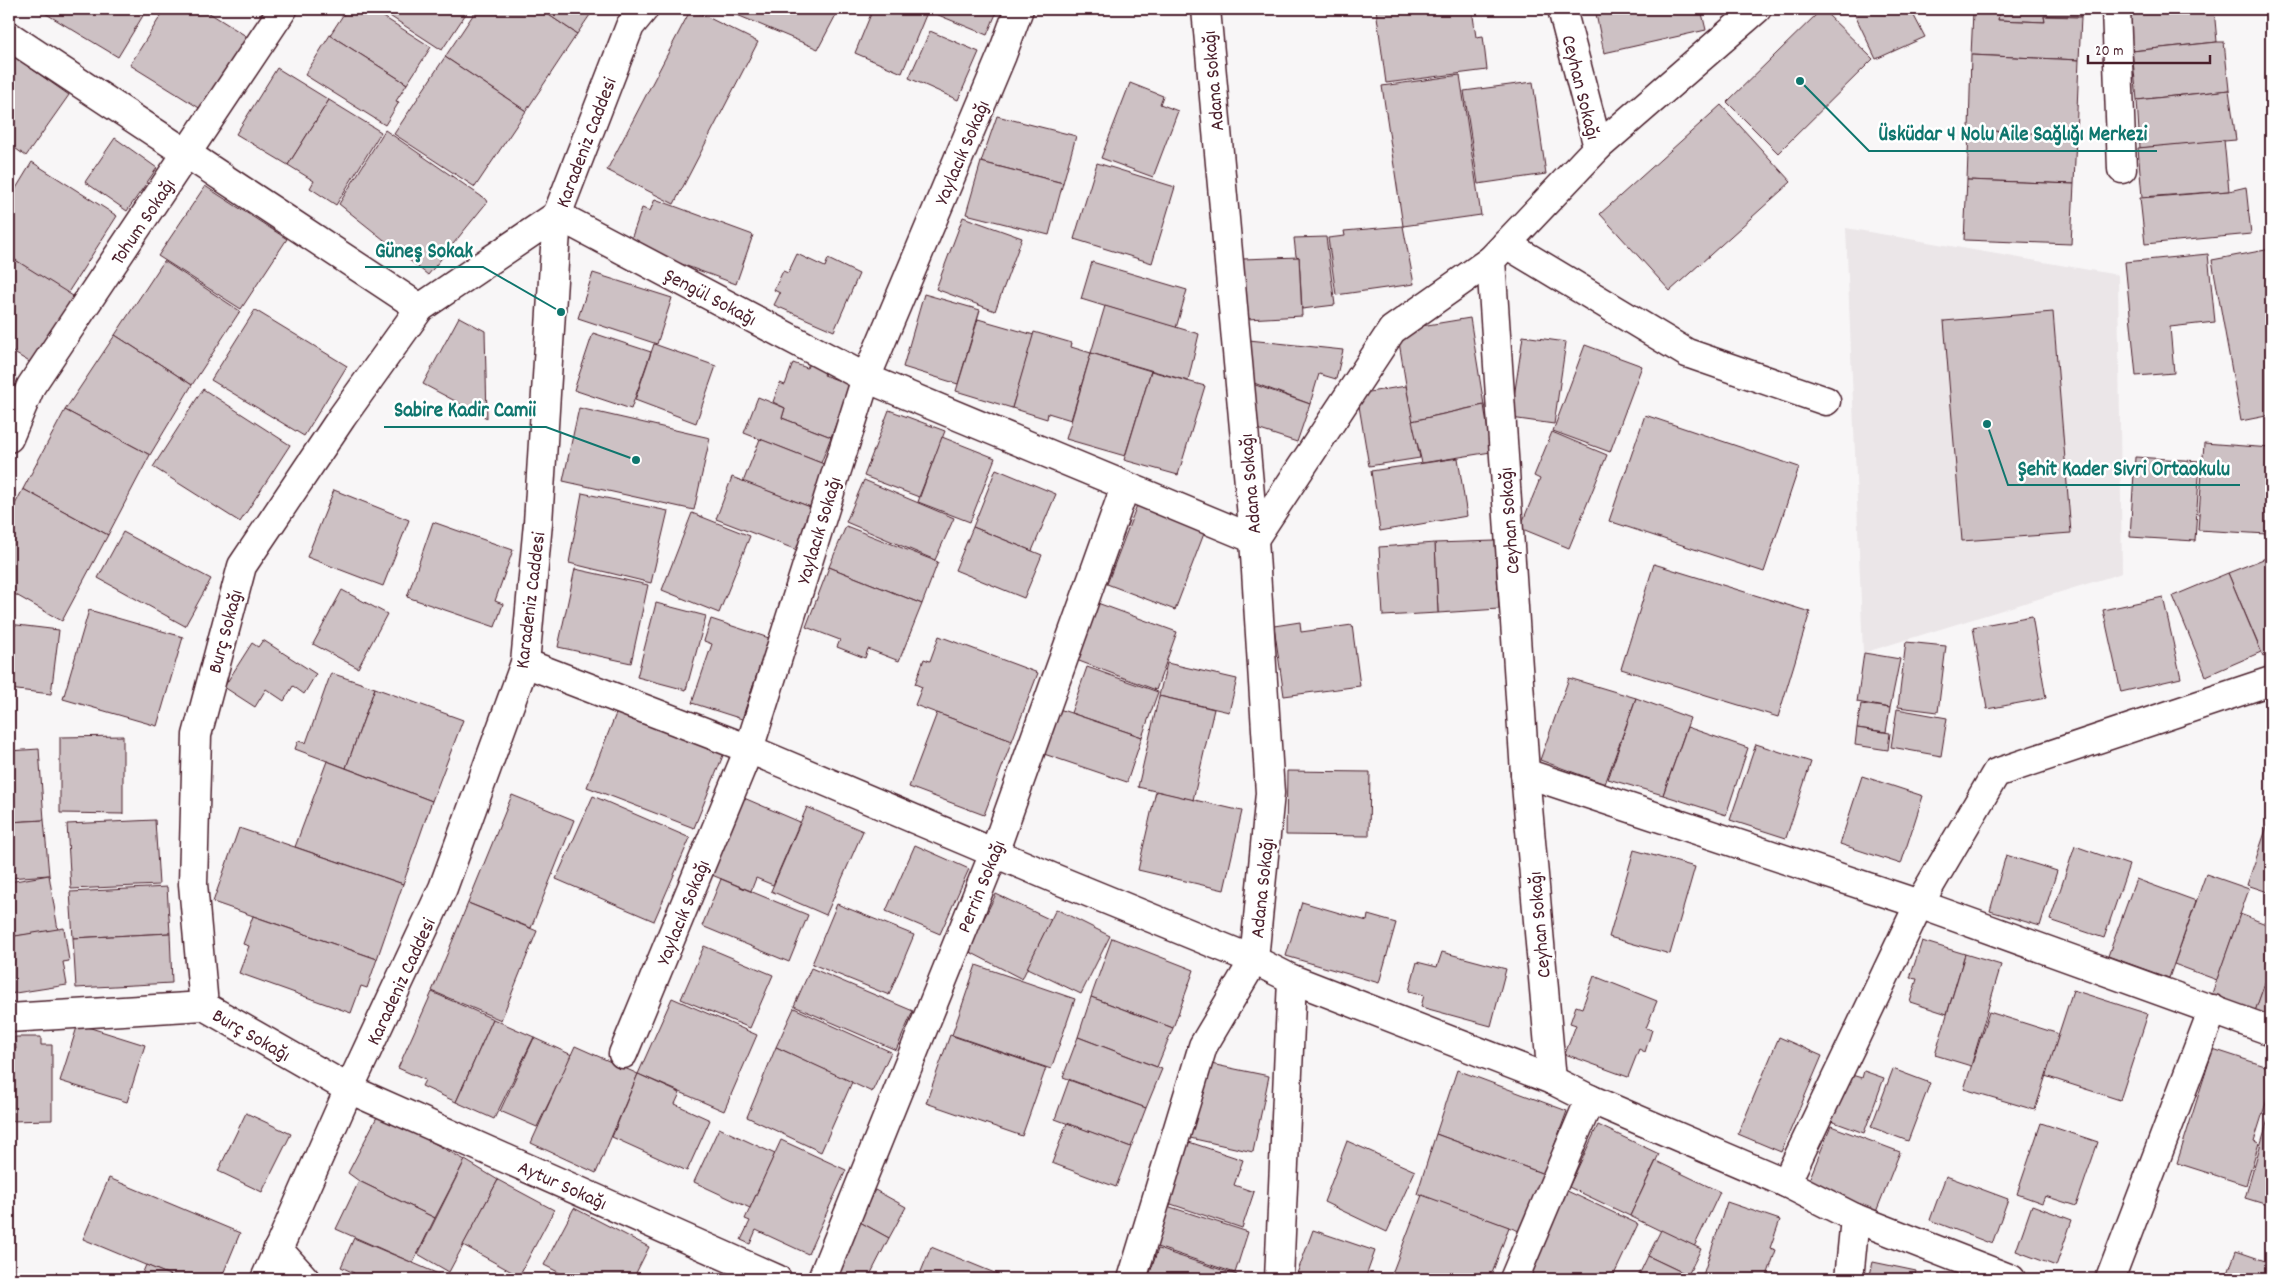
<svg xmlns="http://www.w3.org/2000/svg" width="2280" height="1288" font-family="Dekko,sans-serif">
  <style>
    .built { fill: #ebe6e8 }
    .building { fill: #cdc1c4; stroke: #4a1f2b }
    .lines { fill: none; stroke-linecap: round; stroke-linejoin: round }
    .minor-casing { stroke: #4a1f2b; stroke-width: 31 }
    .major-casing { stroke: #4a1f2b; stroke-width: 31 }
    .minor { stroke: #fff; stroke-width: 28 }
    .major { stroke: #fff; stroke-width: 28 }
    .labels { text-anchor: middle; stroke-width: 5; stroke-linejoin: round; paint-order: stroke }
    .street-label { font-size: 20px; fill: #4a1f2b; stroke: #fff }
    .leader { fill: none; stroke: #0f766e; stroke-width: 2 }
    .callout-dot { fill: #0f766e; stroke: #fff; stroke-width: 2 }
    .callout-label { font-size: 21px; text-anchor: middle; font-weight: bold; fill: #0f766e; stroke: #fff; stroke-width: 5; stroke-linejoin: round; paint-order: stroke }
  </style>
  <rect width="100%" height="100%" fill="#f8f6f7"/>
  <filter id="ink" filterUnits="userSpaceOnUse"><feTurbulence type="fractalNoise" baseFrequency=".02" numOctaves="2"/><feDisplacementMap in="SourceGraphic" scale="10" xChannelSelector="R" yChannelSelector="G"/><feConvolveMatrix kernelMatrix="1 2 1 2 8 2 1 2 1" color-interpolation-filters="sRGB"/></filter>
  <g filter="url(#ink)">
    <!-- built -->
    <polygon class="built" points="1846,228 2118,275 2122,573 1863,653"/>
    <!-- building -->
    <g class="building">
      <polygon points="38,9 147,9 118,57"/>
      <polygon points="165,9 203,9 254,41 209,114 130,65"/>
      <polygon points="347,9 371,9 431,47 407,84 330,35"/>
      <polygon points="379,9 469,9 442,50"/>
      <polygon points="477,9 540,9 577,34 526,111 445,57"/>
      <polygon points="540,9 594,9 577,34"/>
      <polygon points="691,9 758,42 674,204 607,170"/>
      <polygon points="723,9 839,9 818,49"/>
      <polygon points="873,9 924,9 928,10 902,73 855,53"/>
      <polygon points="932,9 998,9 987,35 931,12"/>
      <polygon points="1376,9 1472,9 1476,37 1483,36 1487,70 1386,83"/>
      <polygon points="1595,9 1701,9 1706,30 1604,53"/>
      <polygon points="1822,9 1873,59 1778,153 1727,102"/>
      <polygon points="1852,9 1922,9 1913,14 1925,37 1876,59"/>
      <polygon points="1973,9 2081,9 2081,17 2044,16 2045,22 1998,20 1999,13 1973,12"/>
      <polygon points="2128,9 2214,9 2217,42 2132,51"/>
      <polygon points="1973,12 1999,13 1998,20 2045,22 2044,16 2081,17 2079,60 1971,55"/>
      <polygon points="930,31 979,52 958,100 909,78"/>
      <polygon points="330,35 407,84 396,101 399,102 385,125 305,75"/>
      <polygon points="2217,42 2224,42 2229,90 2137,100 2132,51"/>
      <polygon points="9,53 69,95 26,156 9,144"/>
      <polygon points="1971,55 2079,60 2076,135 1969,130"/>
      <polygon points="445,57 526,111 475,187 394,134"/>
      <polygon points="277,68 329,100 288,165 236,134"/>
      <polygon points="1460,75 1481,215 1403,226 1382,86"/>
      <polygon points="1533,82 1546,174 1478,184 1464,91"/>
      <polygon points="1130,83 1163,96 1160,104 1178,111 1153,177 1101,158"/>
      <polygon points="2229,90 2236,140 2140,148 2137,100"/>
      <polygon points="329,100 381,132 336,205 310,188 314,181 288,165"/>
      <polygon points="1721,105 1791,182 1670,291 1600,214"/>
      <polygon points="997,116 1076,136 1063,183 981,162"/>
      <polygon points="385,130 488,201 428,275 339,204"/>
      <polygon points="1969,130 2076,135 2074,184 1967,180"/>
      <polygon points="115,138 157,168 127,211 85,182"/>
      <polygon points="2224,140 2229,191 2142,197 2138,148"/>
      <polygon points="32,162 117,216 67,294 9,256 9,200"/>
      <polygon points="981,162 1063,183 1049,235 966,214"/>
      <polygon points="1097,163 1175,187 1152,263 1074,239"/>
      <polygon points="1967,180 2074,184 2071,244 1964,240"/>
      <polygon points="205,186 287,239 241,309 158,256"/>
      <polygon points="2246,187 2251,234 2145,244 2140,198 2229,191"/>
      <polygon points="655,199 753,235 736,284 629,245 642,208 650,211"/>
      <polygon points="963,217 1022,238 995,311 936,289"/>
      <polygon points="1403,226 1414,284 1336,295 1328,238 1345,236 1344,231"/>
      <polygon points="1326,237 1335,305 1302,309 1299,257 1296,256 1294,238"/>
      <polygon points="2271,249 2271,415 2241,421 2212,260"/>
      <polygon points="797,254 825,267 828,259 859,274 834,331 774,305 780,293 774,290 783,271 788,273"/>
      <polygon points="2208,254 2215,322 2170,327 2174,373 2136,376 2125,262"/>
      <polygon points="9,256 73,296 33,364 9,350"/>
      <polygon points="1299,257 1302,316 1247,319 1243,259"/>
      <polygon points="164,261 240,311 192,385 115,335"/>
      <polygon points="1092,262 1187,290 1176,328 1081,299"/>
      <polygon points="593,273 672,298 657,344 578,318"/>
      <polygon points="924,294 980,310 958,384 903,367"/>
      <polygon points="1105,306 1199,334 1188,381 1091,353"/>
      <polygon points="255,310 347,366 304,436 211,380"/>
      <polygon points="2053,312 2071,533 1962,541 1944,321"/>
      <polygon points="459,317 485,331 487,418 423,384"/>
      <polygon points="1470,318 1484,405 1412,421 1397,330"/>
      <polygon points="978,319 1034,335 1012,408 956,391"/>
      <polygon points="1034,332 1072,343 1071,347 1091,353 1071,420 1048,413 1047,419 1012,408"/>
      <polygon points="593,333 651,352 631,409 574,390"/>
      <polygon points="115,335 192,385 150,455 65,410"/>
      <polygon points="1523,336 1566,342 1554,424 1511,418"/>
      <polygon points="1249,340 1343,350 1336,379 1319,374 1310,404 1246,380"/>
      <polygon points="654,344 716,366 696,423 635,400"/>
      <polygon points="1585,345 1642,366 1610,452 1553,431"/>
      <polygon points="1091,353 1151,371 1125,456 1066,439"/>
      <polygon points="810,361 827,368 824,375 851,385 831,437 782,418 785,408 773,402 780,383 785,385 793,363 807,368"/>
      <polygon points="1151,371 1205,386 1178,475 1124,460"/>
      <polygon points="1247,382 1310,404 1297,442 1254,428"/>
      <polygon points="1406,386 1420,458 1369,466 1357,394"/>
      <polygon points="203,389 290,445 240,522 153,467"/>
      <polygon points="758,397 785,408 782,418 831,437 821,463 744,433"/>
      <polygon points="1484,405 1491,452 1422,463 1412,421"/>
      <polygon points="579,408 710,438 694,510 563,481"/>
      <polygon points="65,410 150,455 108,535 23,489"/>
      <polygon points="889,410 945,431 919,497 864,476"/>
      <polygon points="1645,415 1799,467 1764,572 1609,521"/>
      <polygon points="1552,432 1607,455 1569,548 1520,528 1540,479 1534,476"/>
      <polygon points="942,437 995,458 970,522 918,502"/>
      <polygon points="760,439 829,466 813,508 743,482"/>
      <polygon points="2204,443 2271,448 2267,534 2198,530"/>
      <polygon points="2135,457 2200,461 2195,541 2130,537"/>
      <polygon points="1458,458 1467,516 1380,531 1371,471"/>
      <polygon points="996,469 1056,494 1032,551 973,527"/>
      <polygon points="732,477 813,508 797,550 716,519"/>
      <polygon points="864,480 954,518 935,560 846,522"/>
      <polygon points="23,489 108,535 62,621 9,591 9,516"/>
      <polygon points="334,490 409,520 383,586 307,557"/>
      <polygon points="582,493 668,511 651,583 569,563"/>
      <polygon points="1137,505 1205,531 1175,610 1107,584"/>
      <polygon points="692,513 750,536 719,613 662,590"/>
      <polygon points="433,522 513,550 495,601 503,604 495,627 407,597"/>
      <polygon points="846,526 938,562 922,604 829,567"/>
      <polygon points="973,527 1042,555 1024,598 955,570"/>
      <polygon points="123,532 211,579 185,626 98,578"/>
      <polygon points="1495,541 1499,609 1438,613 1435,543"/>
      <polygon points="1435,543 1438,613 1383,616 1379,547"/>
      <polygon points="2271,556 2271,653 2263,656 2228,573"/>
      <polygon points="1654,564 1810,612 1778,717 1621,669"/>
      <polygon points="829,567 922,604 899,661 868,649 865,658 837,647 840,640 806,627"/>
      <polygon points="575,569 648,585 631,663 558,647"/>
      <polygon points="2228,573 2261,652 2206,676 2173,596"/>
      <polygon points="342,590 387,614 358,668 313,644"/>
      <polygon points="2163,597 2181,678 2121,692 2103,610"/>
      <polygon points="1092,601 1177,632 1156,690 1071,658"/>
      <polygon points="656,603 706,616 686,690 637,677"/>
      <polygon points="89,610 183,637 157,726 63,699"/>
      <polygon points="2032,616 2046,698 1987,709 1973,627"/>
      <polygon points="711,619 769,638 742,719 692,703 712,644 704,641"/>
      <polygon points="1300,622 1301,632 1352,625 1360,686 1284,696 1274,626"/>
      <polygon points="9,624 59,630 51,694 9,689"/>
      <polygon points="939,636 1038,673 1012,741 915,705 922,687 915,684 924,659 930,661"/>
      <polygon points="263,640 316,674 304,694 293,686 284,701 266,689 255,707 224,687 252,643 258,647"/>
      <polygon points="1906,642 1946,646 1938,712 1898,707"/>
      <polygon points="1864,653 1900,659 1890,708 1857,702"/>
      <polygon points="1167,663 1237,679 1229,712 1159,696"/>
      <polygon points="1087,667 1158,692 1142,737 1071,713"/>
      <polygon points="331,673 375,688 346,768 295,749 298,741 306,743"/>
      <polygon points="1569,678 1636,698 1605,784 1540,760"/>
      <polygon points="375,688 463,720 432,801 346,768"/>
      <polygon points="1159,696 1214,709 1193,800 1138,787"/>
      <polygon points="1636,698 1690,718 1663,795 1608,779"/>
      <polygon points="1861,704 1890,708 1886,732 1857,728"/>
      <polygon points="1059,709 1142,737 1127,782 1044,754"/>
      <polygon points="1897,709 1947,718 1941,756 1891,747"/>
      <polygon points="617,711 724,753 694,828 587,787"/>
      <polygon points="937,713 1012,741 984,815 909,787"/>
      <polygon points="1687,727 1748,748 1726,815 1663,795"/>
      <polygon points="1857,728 1890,733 1888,750 1855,745"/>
      <polygon points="123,736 123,814 60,813 60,737"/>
      <polygon points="1756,744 1811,762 1786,838 1730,820"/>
      <polygon points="39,749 44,820 9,822 9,751"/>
      <polygon points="327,761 432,801 403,884 295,847"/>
      <polygon points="1287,771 1370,772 1369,836 1286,835"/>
      <polygon points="1862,776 1923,796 1901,864 1840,844"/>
      <polygon points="1156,791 1242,811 1224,890 1138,870"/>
      <polygon points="512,795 574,820 531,928 468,903"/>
      <polygon points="593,796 690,838 654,921 556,879"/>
      <polygon points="744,798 800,822 773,885 756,878 751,891 707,873"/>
      <polygon points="807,807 863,831 826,915 771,891"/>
      <polygon points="2271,815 2271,893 2247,885"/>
      <polygon points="44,820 49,875 9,878 9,822"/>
      <polygon points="155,820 159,885 71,889 67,824"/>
      <polygon points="239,828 403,884 377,959 213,902"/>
      <polygon points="915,845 969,869 940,934 886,911"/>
      <polygon points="2075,846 2129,865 2104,938 2050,920"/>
      <polygon points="1634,850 1695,867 1670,954 1609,937"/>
      <polygon points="2006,855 2057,871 2040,926 1990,911"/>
      <polygon points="2206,874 2249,889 2217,980 2174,964"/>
      <polygon points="49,875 58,930 9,937 9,882"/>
      <polygon points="721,879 808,915 789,962 702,926"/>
      <polygon points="2136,879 2196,901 2169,978 2108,956"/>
      <polygon points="167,887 170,933 73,938 70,892"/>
      <polygon points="996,894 1051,920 1022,979 968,951"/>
      <polygon points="1302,902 1367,921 1368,915 1396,923 1379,983 1286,956"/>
      <polygon points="468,903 537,931 501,1020 432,991"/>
      <polygon points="837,904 914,935 889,995 812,964"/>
      <polygon points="1056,909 1110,936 1081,994 1027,968"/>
      <polygon points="2240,914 2271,926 2271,966 2253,1018 2209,1002"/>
      <polygon points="253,916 377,959 367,988 361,986 351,1013 239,973 249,946 243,944"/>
      <polygon points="64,928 69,961 63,962 67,985 9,994 9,937"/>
      <polygon points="170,933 172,983 76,988 73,938"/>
      <polygon points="1112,938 1194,970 1173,1028 1091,997"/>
      <polygon points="1922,941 1965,954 1947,1014 1910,1002 1917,979 1910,978"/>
      <polygon points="704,946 773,975 750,1028 681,999"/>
      <polygon points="1442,952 1506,969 1491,1026 1421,1007 1424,995 1409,991 1417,962 1437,967"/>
      <polygon points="1965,954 2001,965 1971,1066 1935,1055"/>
      <polygon points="976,965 1075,999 1051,1069 952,1035"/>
      <polygon points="2271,966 2271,1024 2253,1017"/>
      <polygon points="811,968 913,1011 896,1050 794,1006"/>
      <polygon points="1594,976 1657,1001 1646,1028 1652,1030 1645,1052 1639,1049 1628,1077 1565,1054 1576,1025 1570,1023 1576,1006 1582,1008"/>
      <polygon points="2073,990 2148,1014 2120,1100 2045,1076"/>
      <polygon points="432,992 493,1019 456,1102 422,1086 425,1080 398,1068"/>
      <polygon points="1091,997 1173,1028 1157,1067 1078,1037"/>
      <polygon points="672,998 757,1035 724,1111 638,1074"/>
      <polygon points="794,1008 891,1052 872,1092 776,1047"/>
      <polygon points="1989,1012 2059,1034 2035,1110 1964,1089"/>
      <polygon points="493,1019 534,1037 494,1119 456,1102"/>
      <polygon points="78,1024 145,1045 127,1102 60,1081"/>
      <polygon points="950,1035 1046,1068 1022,1136 926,1103"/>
      <polygon points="15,1037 41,1037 41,1045 52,1045 52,1120 9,1121 9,1049 16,1049"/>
      <polygon points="1078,1037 1162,1069 1146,1108 1063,1077"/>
      <polygon points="1779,1037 1822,1056 1781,1152 1738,1134"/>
      <polygon points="534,1038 572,1055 537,1127 500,1111"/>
      <polygon points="575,1046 638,1074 596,1173 531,1143"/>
      <polygon points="776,1047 852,1082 821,1152 747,1117"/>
      <polygon points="2213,1049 2271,1068 2271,1087 2254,1141 2259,1143 2246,1185 2177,1163"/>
      <polygon points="1206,1063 1269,1076 1253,1152 1190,1138"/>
      <polygon points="1893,1069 1930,1083 1908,1141 1871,1127"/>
      <polygon points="1457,1070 1567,1111 1544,1174 1436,1134"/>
      <polygon points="1864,1071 1884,1078 1864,1133 1831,1121 1848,1074 1862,1078"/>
      <polygon points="638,1074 680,1093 675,1104 710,1120 687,1171 612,1137"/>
      <polygon points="1069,1080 1146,1108 1131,1147 1055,1119"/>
      <polygon points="2271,1109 2271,1206 2245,1198"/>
      <polygon points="246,1113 291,1134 262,1192 218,1171"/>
      <polygon points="379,1113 465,1160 435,1218 359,1181 348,1173"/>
      <polygon points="1067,1123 1131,1147 1116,1187 1052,1163"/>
      <polygon points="2041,1123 2098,1142 2076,1206 2045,1196 2042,1203 2017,1194"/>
      <polygon points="1598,1125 1659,1154 1630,1216 1569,1187"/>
      <polygon points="1831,1126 1900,1152 1876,1212 1807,1185"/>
      <polygon points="719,1128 775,1154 750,1208 694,1182"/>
      <polygon points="1436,1134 1544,1174 1522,1232 1417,1194"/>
      <polygon points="781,1140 846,1170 808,1254 756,1230 750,1244 741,1240 750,1221 745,1219"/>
      <polygon points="1186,1141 1243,1160 1234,1185 1254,1192 1242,1228 1165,1202"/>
      <polygon points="1347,1141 1415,1171 1387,1232 1324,1202"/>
      <polygon points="465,1160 498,1180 449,1272 418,1254"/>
      <polygon points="1656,1161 1720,1192 1694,1247 1630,1216"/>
      <polygon points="1946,1176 2008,1199 1992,1244 1930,1220"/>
      <polygon points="109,1178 240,1233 221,1279 179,1279 83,1239"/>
      <polygon points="498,1180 554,1210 519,1276 463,1245"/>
      <polygon points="359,1181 435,1218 413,1263 336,1229"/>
      <polygon points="875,1190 906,1207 889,1238 858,1221"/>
      <polygon points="1565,1190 1638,1224 1612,1279 1576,1279 1567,1275 1565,1279 1524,1279"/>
      <polygon points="1422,1195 1509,1227 1490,1279 1390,1279"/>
      <polygon points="1727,1202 1780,1220 1770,1248 1776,1250 1766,1279 1715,1279 1703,1275"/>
      <polygon points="1164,1205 1248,1232 1235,1273 1151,1245"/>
      <polygon points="2032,1205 2072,1220 2056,1266 2016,1251"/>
      <polygon points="574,1208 649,1247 633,1279 572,1279 544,1265"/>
      <polygon points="858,1221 889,1238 868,1279 832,1279"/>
      <polygon points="1313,1230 1375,1251 1365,1279 1295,1279"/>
      <polygon points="1661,1230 1701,1249 1688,1275 1648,1256"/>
      <polygon points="354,1238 413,1263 450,1279 351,1279 354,1273 341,1267"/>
      <polygon points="931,1247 1002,1276 1000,1279 918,1279"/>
      <polygon points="1158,1249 1237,1275 1236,1279 1148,1279"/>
      <polygon points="2236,1251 2271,1263 2271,1279 2226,1279"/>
      <polygon points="1648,1256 1688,1275 1696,1278 1637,1279"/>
      <polygon points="1873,1262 1916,1271 1914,1279 1869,1279"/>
      <polygon points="146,1265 179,1279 140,1279"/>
    </g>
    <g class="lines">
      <!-- minor casing -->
      <g class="minor-casing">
        <g id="minor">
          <polyline points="2116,9 2122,169"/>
          <polyline points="9,36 420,308"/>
          <polyline points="1598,147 1757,9"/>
          <polyline points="1506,244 1687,353 1826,401"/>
          <polyline points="9,438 31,386 283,9"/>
          <polyline points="525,663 749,749 1056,879 1254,960 1292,979 1552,1080 1590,1099 1786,1183 1855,1218 2011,1279"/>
          <polyline points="1525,773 1919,904 2271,1031"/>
          <polyline points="9,1018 204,1006"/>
          <polyline points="623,1054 749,749 866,378 1002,55 1019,9"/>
          <polyline points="1552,1080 1525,773 1491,260 1598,147 1562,9"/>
          <polyline points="1786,1183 1919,904 1996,773 2271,681"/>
          <polyline points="278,1249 305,1279"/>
          <polyline points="777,1279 349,1089 204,1006 193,884 197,735 242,566 342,417 420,308 557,215 866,378 1254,539 1392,330 1491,260"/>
          <polyline points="822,1279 994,853 1125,487"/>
          <polyline points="1132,1279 1203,1046 1254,960 1270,793 1254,539 1206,9"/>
          <polyline points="1279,1279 1292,979"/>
          <polyline points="1514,1279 1590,1099"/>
          <polyline points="1849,1279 1855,1218"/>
          <polyline points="2110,1279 2213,1009"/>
        </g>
      </g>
      <!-- major casing -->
      <g class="major-casing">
        <polyline id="major" points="265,1279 349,1089 443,888 525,663 538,523 557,215 630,26 644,9"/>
      </g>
      <!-- minor -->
      <use href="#minor" class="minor"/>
      <!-- major -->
      <use href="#major" class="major"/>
    </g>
  </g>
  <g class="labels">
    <!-- street labels -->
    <g class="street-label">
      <text transform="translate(1212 81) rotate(-95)" y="7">Adana Sokağı</text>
      <text transform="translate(1582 87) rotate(76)" y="7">Ceyhan Sokağı</text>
      <text transform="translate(585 142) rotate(-69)" y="7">Karadeniz Caddesi</text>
      <text transform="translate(961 152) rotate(-67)" y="7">Yaylacık Sokağı</text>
      <text transform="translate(142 221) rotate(-56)" y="7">Tohum Sokağı</text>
      <text transform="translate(711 296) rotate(28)" y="7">Şengül Sokağı</text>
      <text transform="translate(1249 484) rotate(-95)" y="7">Adana Sokağı</text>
      <text transform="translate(1508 521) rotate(-94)" y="7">Ceyhan Sokağı</text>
      <text transform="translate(818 530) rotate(-73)" y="7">Yaylacık Sokağı</text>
      <text transform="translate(529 600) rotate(-83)" y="7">Karadeniz Caddesi</text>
      <text transform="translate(224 631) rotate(-75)" y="7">Burç Sokağı</text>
      <text transform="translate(980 886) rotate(-68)" y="7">Perrin Sokağı</text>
      <text transform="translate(1261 888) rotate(-84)" y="7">Adana Sokağı</text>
      <text transform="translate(682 912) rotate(-68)" y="7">Yaylacık Sokağı</text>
      <text transform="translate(1538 925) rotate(-95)" y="7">Ceyhan Sokağı</text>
      <text transform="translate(400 981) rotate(-65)" y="7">Karadeniz Caddesi</text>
      <text transform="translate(252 1034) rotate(30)" y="7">Burç Sokağı</text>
      <text transform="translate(563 1184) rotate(24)" y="7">Aytur Sokağı</text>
    </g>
  </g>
  <!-- callouts -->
  <path class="leader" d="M1800 81L1869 151H2157M561 312L483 267H365M636 460L546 427H384M1987 424L2008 485H2240"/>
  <g class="callout-dot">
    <circle cx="1800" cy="81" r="5"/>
    <circle cx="561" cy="312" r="5"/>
    <circle cx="636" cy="460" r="5"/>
    <circle cx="1987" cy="424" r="5"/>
  </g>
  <g class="callout-label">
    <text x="2013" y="140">Üsküdar 4 Nolu Aile Sağlığı Merkezi</text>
    <text x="424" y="257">Güneş Sokak</text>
    <text x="465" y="416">Sabire Kadir Camii</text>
    <text x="2124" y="475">Şehit Kader Sivri Ortaokulu</text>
  </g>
  <!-- margin -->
  <rect width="2280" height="1288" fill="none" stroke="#fff" stroke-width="30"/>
  <rect x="15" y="15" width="2250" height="1258" fill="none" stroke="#4a1f2b" stroke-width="2" filter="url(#ink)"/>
  <!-- scale -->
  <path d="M2088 55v8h122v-8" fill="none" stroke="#4a1f2b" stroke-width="2.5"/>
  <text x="2095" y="55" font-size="15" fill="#4a1f2b" stroke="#ffffff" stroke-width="4" paint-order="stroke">20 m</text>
</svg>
